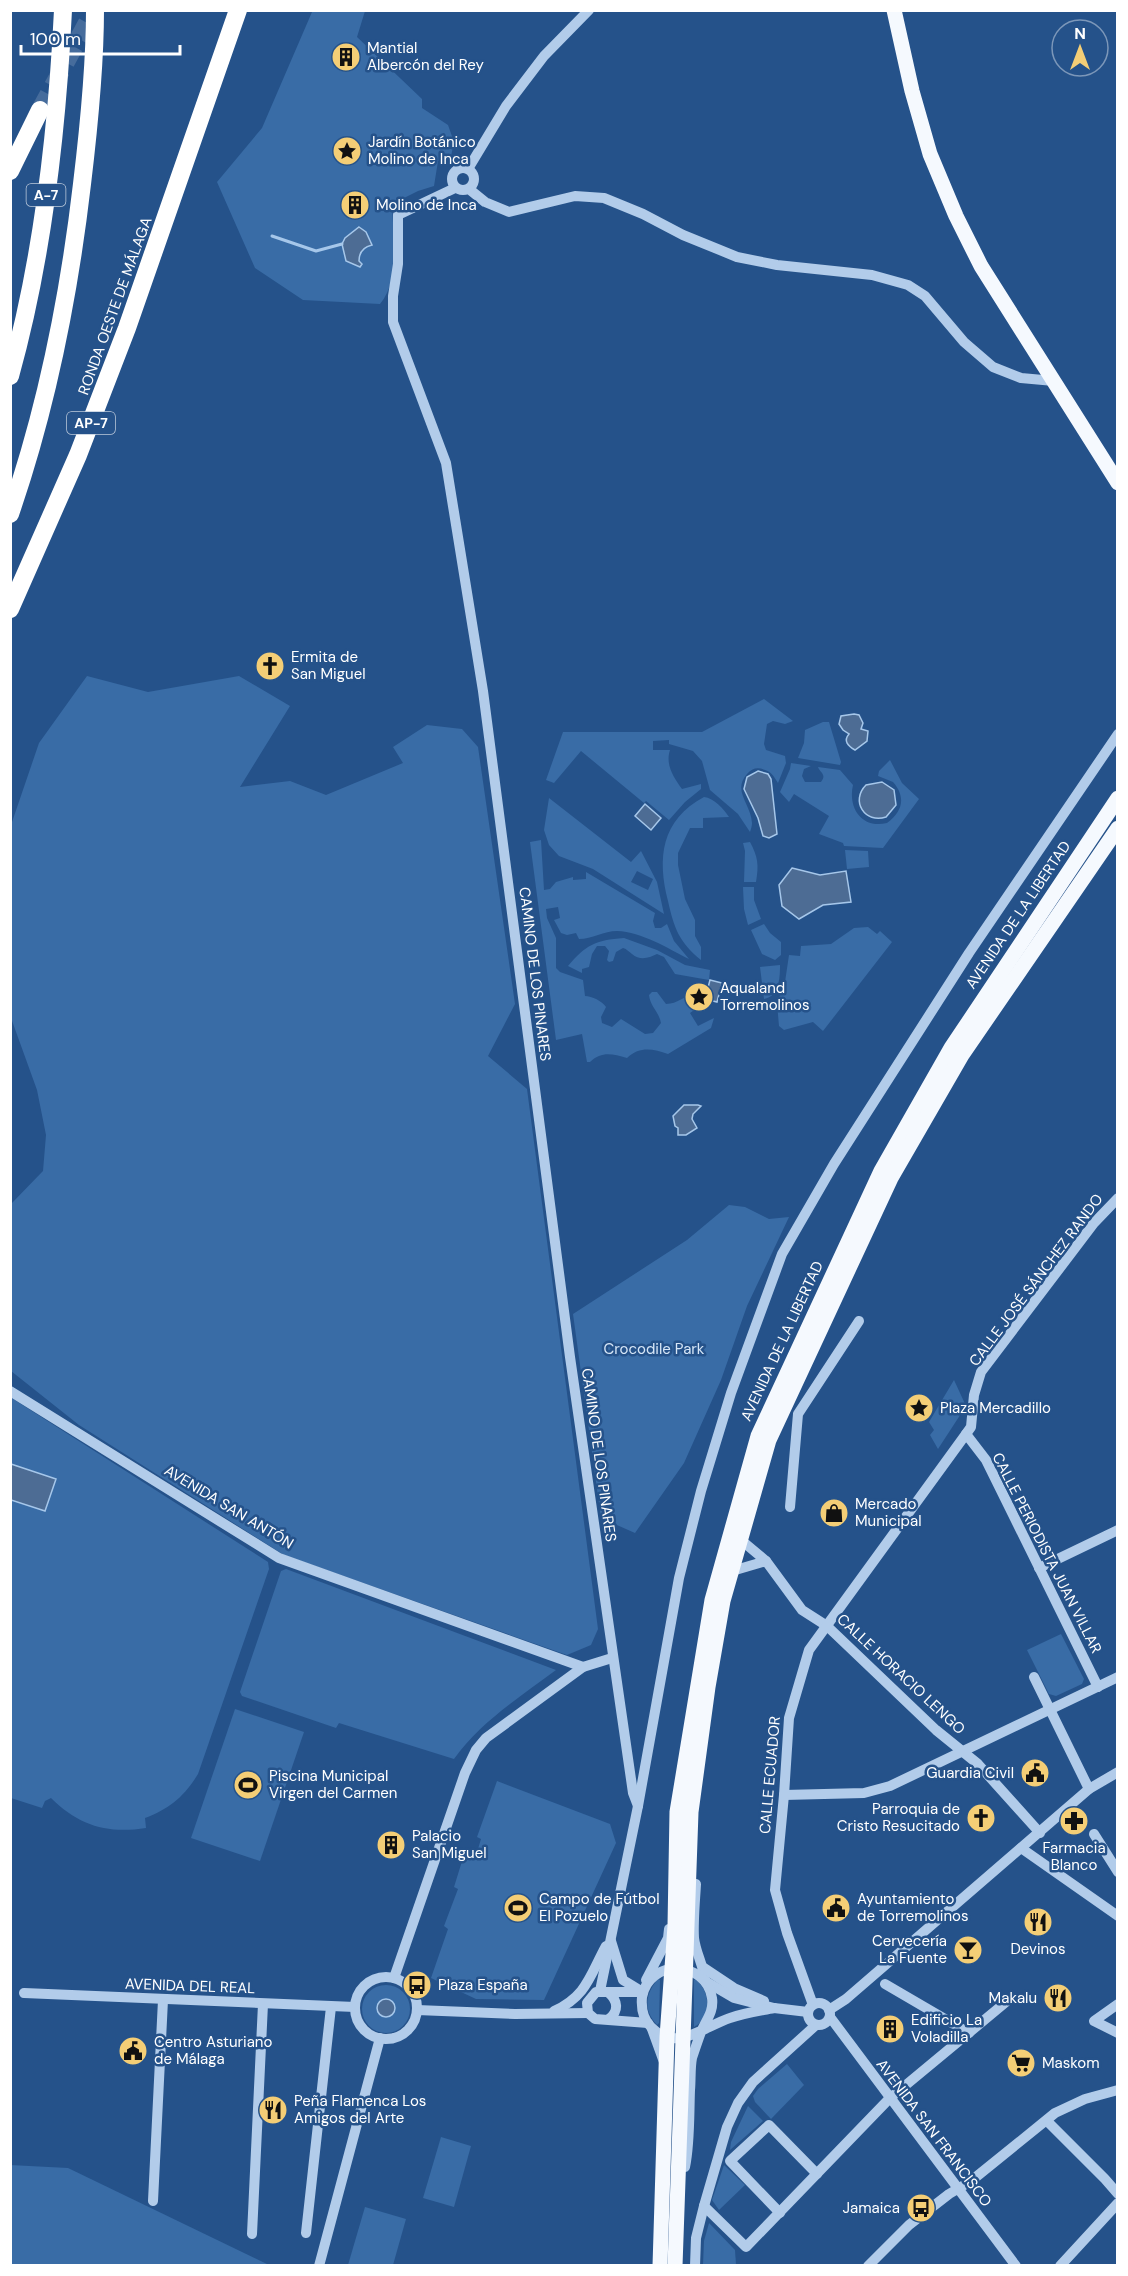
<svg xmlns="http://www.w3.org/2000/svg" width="1128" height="2276" font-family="'DM Sans',sans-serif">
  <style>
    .green { fill: #396ca6; fill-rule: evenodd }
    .water { fill: #4d6c94; stroke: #a6c7ea; stroke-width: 1.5 }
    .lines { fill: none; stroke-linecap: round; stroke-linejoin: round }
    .stream { stroke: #a6c7ea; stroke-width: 3 }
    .highway-tunnel { stroke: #466c9c; stroke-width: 18; stroke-dasharray: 18 9; stroke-linecap: butt }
    .minor { stroke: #b2ccea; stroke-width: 10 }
    .major { stroke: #f5f9fe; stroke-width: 15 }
    .highway { stroke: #fff; stroke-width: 18 }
    .labels { text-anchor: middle; stroke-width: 5; stroke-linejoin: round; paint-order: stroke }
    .shield { fill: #25528a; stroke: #becbdc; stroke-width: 1.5 }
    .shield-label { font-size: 14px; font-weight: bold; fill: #fff }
    .poi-label { font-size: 15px; fill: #fff; stroke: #25528a; text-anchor: start }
    .street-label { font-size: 15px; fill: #fff; stroke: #25528a }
    .park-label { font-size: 15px; fill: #d6e6f7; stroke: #25528a }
  </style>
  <rect width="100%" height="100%" fill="#25528a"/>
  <!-- green -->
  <g class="green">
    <path d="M310,11h55l-8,26 65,62v9l26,17 6,17 -4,19h-12l-4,25 -16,5 -26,13c1,31 9,75 -12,100l-77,-4 -48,-32 -38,-86 45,-54 50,-116z"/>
    <polygon points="87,676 148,692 239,676 290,706 240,787 290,781 326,795 403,763 393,747 427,725 462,729 478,747 515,1004 488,1056 527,1089 598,1629 591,1645 567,1655 284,1555 79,1425 11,1371 11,1204 43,1171 46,1135 37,1090 11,1018 11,825 39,743"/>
    <path d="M764,699l29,22 -8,3 -12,-3 -6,3 -3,20 2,6 19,6 1,7 -8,20c-4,-6 -6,-11 -13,-13 -7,-3 -13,-2 -18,4 -15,17 4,30 5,49 0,3 -1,6 -2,9l-12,-18 -28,-24 -8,-29 -9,-10 -24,-7v-4l-16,1v9h17c-5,15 4,28 12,39l19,-5v5l-16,13 -16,18 -23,-19 -2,2 -63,-52 -27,32 -8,-3 17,-48h139z"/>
    <polygon points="823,722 829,722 841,762 840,765 798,758 804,743 805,730"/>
    <path d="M890,760l12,23 17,16 -36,49 -39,-2 -1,-3 -24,-9 10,-18 -35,-22 -5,8 -9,-10 10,-23 1,-6 20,3 -7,3 -2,7 3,6h16c6,-8 -1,-9 -3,-15l22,3 13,15c-5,21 7,44 34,38 16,-12 19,-26 6,-41l-15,-6 1,-5z"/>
    <path d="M704,797c10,1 20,12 25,20l-26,1v10h-13l-12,25v12l7,34 10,21v16l6,11v13c-22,-18 -27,-32 -33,-59 -11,-43 -7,-81 36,-104z"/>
    <path d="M549,798l82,64 10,-11 16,31 7,32 -71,-45 -34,-13 -10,-11 -5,-15zM637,871l16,8 -5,11 -17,-8z"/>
    <path d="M541,840l3,50 6,-1 6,-7 17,-5v3l13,-1v-7l69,41 -2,8 2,7h6l6,-4 7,17 15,18c-22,-11 -47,-27 -72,-28 -13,0 -25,8 -38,8l-3,-6 -9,2 -6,-2 -7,-13 6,-2 -2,-11 -12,2 1,9 9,20v30l4,4 23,8 2,16c7,0 17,5 21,11l-5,10 1,6 10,4 9,-8 24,15 8,-1 8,-10c-2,-11 -11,-17 -12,-28l3,-3h5l9,12c15,0 18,-12 36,-7l-8,6 3,5 -7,5 8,13 16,-8 -3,10 -43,26c-15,-5 -28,-8 -41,4 -15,-4 -25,-7 -37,4h-3l-5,-28 -26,6 -26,-198z"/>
    <path d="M750,842c8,15 9,23 6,40h-12l1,-31 -2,-8z"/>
    <polygon points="845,850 868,851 869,867 847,869"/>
    <polygon points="743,887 754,887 754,900 761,919 748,925 744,909"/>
    <polygon points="764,924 770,933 781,942 781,955 775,960 762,954 751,930"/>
    <polygon points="868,927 877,934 880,931 892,942 823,1031 813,1022 784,1030 779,1026 777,1003 785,982 789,955 800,956 801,946 831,944 854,928"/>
    <path d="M624,938l33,12 28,15 25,5 -1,10 -34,-6 -11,-17 -7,-3c-8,4 -17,7 -25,0 -3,-2 -5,-5 -9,-6l-7,4 -3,9 -4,1 -2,-2 2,-9 -4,-5h-8l-5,8 -3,13 -7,2v4l-14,-7c18,-21 27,-26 56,-28z"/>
    <path d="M780,965c0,14 -1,31 -16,34l-4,-32z"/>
    <polygon points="729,1205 745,1207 769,1219 789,1217 747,1306 721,1380 684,1463 635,1533 601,1518 573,1314 687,1240"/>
    <polygon points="954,1380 966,1406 938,1449 930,1435 934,1430 929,1422"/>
    <path d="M10,1397l258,165 1,7 -71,205c-14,23 -29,35 -53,44l1,10c-38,6 -67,-2 -95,-30l-6,3 -3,7 -31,-10z"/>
    <path d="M286,1569l270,101c-36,27 -76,52 -102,89l-115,-36 -3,5 -94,-32 -2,-4 41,-121z"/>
    <polygon points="1061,1634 1084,1679 1082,1684 1056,1696 1049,1694 1027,1650"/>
    <polygon points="235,1709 304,1732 260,1861 191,1838"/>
    <polygon points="497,1781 610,1824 616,1843 544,2000 476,1999 431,1978 448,1929 444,1926 458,1889 454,1887 463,1858 470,1860 478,1849 481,1839 477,1837"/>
    <path d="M658,1979l2,1 -1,43 -2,2c-14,-15 -12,-31 1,-46z"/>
    <path d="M696,1979c14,13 17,38 -2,48v-47z"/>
    <circle cx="386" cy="2009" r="24"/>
    <polygon points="787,2064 804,2085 771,2119 755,2102 753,2096 758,2089"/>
    <polygon points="748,2106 763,2121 730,2150 731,2142"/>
    <polygon points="441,2137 471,2146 454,2207 423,2198"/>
    <polygon points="10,2165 68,2168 269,2265 11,2265"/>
    <polygon points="724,2165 745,2185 719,2210 712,2200"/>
    <polygon points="365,2207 406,2219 393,2265 348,2265"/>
    <polygon points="709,2223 735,2250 736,2265 703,2265 704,2241"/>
  </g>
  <!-- water -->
  <g class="water">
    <path d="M359,227l7,5 6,13c-9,2 -13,7 -13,16l3,3 -2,3 -14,-6 -4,-17 3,-6z"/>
    <path d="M854,714l5,1 4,8 -2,6 7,2 -1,10 -12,9c-7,-4 -12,-9 -6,-16l-6,-4 -4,-6 2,-8z"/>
    <polygon points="758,771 768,774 771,779 777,834 769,838 763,836 758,818 744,789 747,777"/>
    <path d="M882,782l12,8 2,15 -10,12c-21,7 -36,-16 -20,-32z"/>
    <polygon points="645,804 661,818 651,830 635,816"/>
    <polygon points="792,868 820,875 846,871 851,902 823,905 799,919 782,906 779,885"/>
    <polygon points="710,980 722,983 717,1002 705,999"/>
    <polygon points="684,1105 698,1105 701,1106 693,1114 692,1119 697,1128 686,1135 678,1135 678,1128 675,1126 673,1116"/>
    <polygon points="11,1464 56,1479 45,1511 11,1500"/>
    <circle cx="386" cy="2008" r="9"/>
  </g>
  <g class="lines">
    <!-- stream -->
    <polyline class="stream" points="272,236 316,251 342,244"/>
    <!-- highway-tunnel -->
    <polyline class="highway-tunnel" points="40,110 94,10"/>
    <!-- minor -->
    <g class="minor">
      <circle cx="463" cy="179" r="11"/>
      <polyline points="468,169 506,106 544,56 589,10"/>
      <polyline points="455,188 398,215 398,264 393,296 393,322 446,463 483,691 570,1357 633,1793 638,1806"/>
      <polyline points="469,189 485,202 509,212 575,196 604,198 643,214 683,235 737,257 777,265 872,275 908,285 925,296 964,342 993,367 1021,378 1054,381"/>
      <polyline points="10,1391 279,1558 583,1667"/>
      <polyline points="966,1434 986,1460 1098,1687"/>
      <polyline points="790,1507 798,1414 859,1321"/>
      <polyline points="741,1540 766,1561 802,1610 827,1626 936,1730 978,1764 1040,1833"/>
      <polyline points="1039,1568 1118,1530"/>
      <polyline points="732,1571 766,1561"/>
      <polyline points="1034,1677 1089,1789"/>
      <polyline points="784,1795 864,1793 890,1786 1118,1677"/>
      <polyline points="1094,1834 1118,1872"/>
      <polyline points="1021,1848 1118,1916"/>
      <path d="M696,1884c-1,18 -3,37 -2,54 2,16 10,28 11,43"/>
      <polyline points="611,1941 623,1980 641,1991"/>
      <polyline points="704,1968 734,1988 764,2001"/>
      <circle cx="386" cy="2008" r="31"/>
      <polyline points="394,1978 465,1773 476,1750 486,1738 583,1667 612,1658"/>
      <polyline points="646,1980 668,1938 669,1929"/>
      <polyline points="705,1981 734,1998 774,2008 808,2012"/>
      <polyline points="885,1984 969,2033"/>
      <polyline points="600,1991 638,1806 679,1578 701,1491 731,1393 782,1254 834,1164 969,953 1118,734"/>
      <polyline points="643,1992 596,1992 587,2003 588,2013 595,2019 648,2023"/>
      <polyline points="24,1993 355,2007"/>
      <path d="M609,1993c9,8 10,18 0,26"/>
      <circle cx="819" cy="2014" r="11"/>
      <polyline points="1118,2004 1094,2021 1118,2033"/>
      <polyline points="813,2005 787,1933 775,1890 784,1795 789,1718 809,1650 966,1434 971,1427 974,1395 981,1372 1094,1223 1118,1198"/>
      <polyline points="417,2010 515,2014 588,2013"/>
      <polyline points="829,2010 846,1999 1089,1789 1118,1772"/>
      <path d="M554,2011c33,-15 36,-36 52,-65"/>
      <polyline points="830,2017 1016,2266"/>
      <polyline points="652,2029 664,2062"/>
      <polyline points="1047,2121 1105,2179 1118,2194"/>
      <path d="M685,2167c5,-24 4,-52 5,-77 1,-10 0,-22 2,-32 3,-9 6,-18 9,-26 5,-12 13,-20 11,-34 -6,-38 -63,-40 -70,-1 -1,11 1,22 9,30 25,26 52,0 79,-9 14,-5 29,-7 44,-10"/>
      <polyline points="153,2201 163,2000"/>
      <polyline points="704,2206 746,2247 889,2099 1006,2002"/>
      <polyline points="780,2213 730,2161 769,2125 817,2174"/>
      <polyline points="306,2233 331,2007"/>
      <polyline points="252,2234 263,2004"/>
      <polyline points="319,2266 380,2038"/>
      <polyline points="695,2266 696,2238 704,2206 727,2127 738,2103 753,2082 816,2025"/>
      <polyline points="868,2266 909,2225 949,2194 971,2181 1055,2113 1085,2099 1118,2090"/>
      <polyline points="1060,2266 1118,2203"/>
    </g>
    <!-- major -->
    <g class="major">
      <polyline points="894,10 912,91 930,154 956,216 981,266 1118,483"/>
      <polyline points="660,2266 667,2037 675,1926 677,1812 712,1600 758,1436 881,1171 951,1048 1118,798"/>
      <polyline points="675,2266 691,1812 708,1687 723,1601 769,1440 891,1178 962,1055 1118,828"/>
    </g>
    <!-- highway -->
    <g class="highway">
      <polyline points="10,171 40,110"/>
      <path d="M10,376c33,-118 47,-243 53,-366"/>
      <path d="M10,514c37,-107 59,-218 72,-330 7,-58 13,-115 13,-174"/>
      <polyline points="10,609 78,455 127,328 238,10"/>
    </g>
  </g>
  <!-- icons -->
  <defs>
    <g id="building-disc" transform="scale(1.5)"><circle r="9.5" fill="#f4ce76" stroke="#25528a"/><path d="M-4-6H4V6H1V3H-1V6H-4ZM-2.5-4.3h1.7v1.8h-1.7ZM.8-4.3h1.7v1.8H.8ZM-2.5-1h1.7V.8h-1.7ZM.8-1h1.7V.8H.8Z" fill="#111"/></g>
    <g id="sight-disc" transform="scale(1.5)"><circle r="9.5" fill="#f4ce76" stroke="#25528a"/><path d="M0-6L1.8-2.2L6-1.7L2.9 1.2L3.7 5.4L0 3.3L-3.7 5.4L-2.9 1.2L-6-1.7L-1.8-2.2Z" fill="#111"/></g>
    <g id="church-disc" transform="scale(1.5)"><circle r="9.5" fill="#f4ce76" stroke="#25528a"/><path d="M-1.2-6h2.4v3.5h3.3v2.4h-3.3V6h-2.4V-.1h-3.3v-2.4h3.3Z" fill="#111"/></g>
    <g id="shop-disc" transform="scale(1.5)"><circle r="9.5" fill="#f4ce76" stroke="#25528a"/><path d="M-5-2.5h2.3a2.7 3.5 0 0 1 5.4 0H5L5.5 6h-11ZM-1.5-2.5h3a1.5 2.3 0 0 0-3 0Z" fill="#111"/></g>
    <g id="civic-disc" transform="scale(1.5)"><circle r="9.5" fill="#f4ce76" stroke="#25528a"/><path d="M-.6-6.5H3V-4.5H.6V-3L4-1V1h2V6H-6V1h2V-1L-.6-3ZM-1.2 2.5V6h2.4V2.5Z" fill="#111"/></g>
    <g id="stadium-disc" transform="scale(1.5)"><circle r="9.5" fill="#f4ce76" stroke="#25528a"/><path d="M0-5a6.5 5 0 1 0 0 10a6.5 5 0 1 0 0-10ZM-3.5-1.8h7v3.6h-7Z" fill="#111"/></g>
    <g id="pharmacy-disc" transform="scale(1.5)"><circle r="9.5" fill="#f4ce76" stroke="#25528a"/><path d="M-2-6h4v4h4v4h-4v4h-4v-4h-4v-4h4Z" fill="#111"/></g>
    <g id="restaurant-disc" transform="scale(1.5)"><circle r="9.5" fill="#f4ce76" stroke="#25528a"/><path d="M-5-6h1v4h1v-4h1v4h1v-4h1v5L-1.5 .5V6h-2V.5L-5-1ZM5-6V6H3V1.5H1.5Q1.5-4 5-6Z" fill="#111"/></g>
    <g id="bar-disc" transform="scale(1.5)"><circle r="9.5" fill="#f4ce76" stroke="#25528a"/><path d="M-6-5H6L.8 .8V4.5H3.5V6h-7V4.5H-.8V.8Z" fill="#111"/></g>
    <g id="bus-disc" transform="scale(1.5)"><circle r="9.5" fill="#f4ce76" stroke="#25528a"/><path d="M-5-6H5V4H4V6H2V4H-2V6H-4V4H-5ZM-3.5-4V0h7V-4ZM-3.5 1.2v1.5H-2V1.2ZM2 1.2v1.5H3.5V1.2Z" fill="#111"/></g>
    <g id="supermarket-disc" transform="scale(1.5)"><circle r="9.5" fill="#f4ce76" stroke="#25528a"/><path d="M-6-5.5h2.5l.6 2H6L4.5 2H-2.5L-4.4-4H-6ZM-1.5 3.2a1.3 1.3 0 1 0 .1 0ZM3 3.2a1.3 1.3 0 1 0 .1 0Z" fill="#111"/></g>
  </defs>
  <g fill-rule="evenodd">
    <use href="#building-disc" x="346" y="57"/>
    <use href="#sight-disc" x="347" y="151"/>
    <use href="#building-disc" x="355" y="205"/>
    <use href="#church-disc" x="270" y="666"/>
    <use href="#sight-disc" x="699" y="997"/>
    <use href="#sight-disc" x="919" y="1408"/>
    <use href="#shop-disc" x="834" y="1513"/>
    <use href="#civic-disc" x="1035" y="1773"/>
    <use href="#stadium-disc" x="248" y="1785"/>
    <use href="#church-disc" x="981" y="1818"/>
    <use href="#pharmacy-disc" x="1074" y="1821"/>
    <use href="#building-disc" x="391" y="1845"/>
    <use href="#stadium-disc" x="518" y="1908"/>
    <use href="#civic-disc" x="836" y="1908"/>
    <use href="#restaurant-disc" x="1038" y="1922"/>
    <use href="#bar-disc" x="968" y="1950"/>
    <use href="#bus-disc" x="417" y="1985"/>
    <use href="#restaurant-disc" x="1058" y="1998"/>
    <use href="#building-disc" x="890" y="2029"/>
    <use href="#civic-disc" x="133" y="2051"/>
    <use href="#supermarket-disc" x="1021" y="2063"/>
    <use href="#restaurant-disc" x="273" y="2110"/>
    <use href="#bus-disc" x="921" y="2208"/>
  </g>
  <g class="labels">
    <!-- shield labels -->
    <g class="shield">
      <rect x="26.5" y="184" width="39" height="22" rx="4.5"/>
      <rect x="67" y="412" width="48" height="22" rx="4.5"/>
    </g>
    <g class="shield-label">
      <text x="46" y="200">A-7</text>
      <text x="91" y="428">AP-7</text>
    </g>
    <!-- poi labels -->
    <g class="poi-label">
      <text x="367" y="53">Mantial<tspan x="367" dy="17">Albercón del Rey</tspan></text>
      <text x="368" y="147">Jardín Botánico<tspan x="368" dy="17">Molino de Inca</tspan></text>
      <text x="376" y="210">Molino de Inca</text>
      <text x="291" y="662">Ermita de<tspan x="291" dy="17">San Miguel</tspan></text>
      <text x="720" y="993">Aqualand<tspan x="720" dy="17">Torremolinos</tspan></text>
      <text x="940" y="1413">Plaza Mercadillo</text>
      <text x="855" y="1509">Mercado<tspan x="855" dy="17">Municipal</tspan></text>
      <text x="1014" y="1778" text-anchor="end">Guardia Civil</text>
      <text x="269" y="1781">Piscina Municipal<tspan x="269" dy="17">Virgen del Carmen</tspan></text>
      <text x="960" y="1814" text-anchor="end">Parroquia de<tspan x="960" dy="17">Cristo Resucitado</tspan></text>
      <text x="412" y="1841">Palacio<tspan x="412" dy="17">San Miguel</tspan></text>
      <text x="1074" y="1853" text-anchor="middle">Farmacia<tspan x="1074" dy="17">Blanco</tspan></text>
      <text x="539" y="1904">Campo de Fútbol<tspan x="539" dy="17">El Pozuelo</tspan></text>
      <text x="857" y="1904">Ayuntamiento<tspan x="857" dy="17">de Torremolinos</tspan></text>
      <text x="947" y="1946" text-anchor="end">Cervecería<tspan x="947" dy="17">La Fuente</tspan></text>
      <text x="1038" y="1954" text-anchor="middle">Devinos</text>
      <text x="438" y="1990">Plaza España</text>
      <text x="1037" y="2003" text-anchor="end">Makalu</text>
      <text x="911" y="2025">Edificio La<tspan x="911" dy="17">Voladilla</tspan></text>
      <text x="154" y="2047">Centro Asturiano<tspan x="154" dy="17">de Málaga</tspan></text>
      <text x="1042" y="2068">Maskom</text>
      <text x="294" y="2106">Peña Flamenca Los<tspan x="294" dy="17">Amigos del Arte</tspan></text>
      <text x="900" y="2213" text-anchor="end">Jamaica</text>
    </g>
    <!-- street labels -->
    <g class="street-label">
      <text transform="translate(115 306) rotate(-70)" y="5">RONDA OESTE DE MÁLAGA</text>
      <text transform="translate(1018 915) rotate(-56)" y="5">AVENIDA DE LA LIBERTAD</text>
      <text transform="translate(535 974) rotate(83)" y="5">CAMINO DE LOS PINARES</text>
      <text transform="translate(1036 1280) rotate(-53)" y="5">CALLE JOSÉ SÁNCHEZ RANDO</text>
      <text transform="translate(782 1341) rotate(-65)" y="5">AVENIDA DE LA LIBERTAD</text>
      <text transform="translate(599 1455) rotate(82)" y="5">CAMINO DE LOS PINARES</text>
      <text transform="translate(229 1507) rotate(31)" y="5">AVENIDA SAN ANTÓN</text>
      <text transform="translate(1047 1553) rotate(63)" y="5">CALLE PERIODISTA JUAN VILLAR</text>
      <text transform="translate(901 1674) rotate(43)" y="5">CALLE HORACIO LENGO</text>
      <text transform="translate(770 1775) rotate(-85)" y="5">CALLE ECUADOR</text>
      <text transform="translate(190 1986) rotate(2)" y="5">AVENIDA DEL REAL</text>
      <text transform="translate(934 2133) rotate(53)" y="5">AVENIDA SAN FRANCISCO</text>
    </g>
    <!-- park labels -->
    <g class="park-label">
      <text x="654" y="1354">Crocodile Park</text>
    </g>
  </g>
  <!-- border -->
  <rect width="1128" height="2276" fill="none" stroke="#ffffff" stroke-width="24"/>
  <!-- north arrow -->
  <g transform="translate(1080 48)"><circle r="28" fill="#25528a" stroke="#7c97b9" stroke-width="1.5"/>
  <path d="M0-4.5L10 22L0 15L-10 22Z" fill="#f4ce76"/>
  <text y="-9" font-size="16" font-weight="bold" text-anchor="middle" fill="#ffffff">N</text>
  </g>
  <!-- scale -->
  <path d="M21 45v9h159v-9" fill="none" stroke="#ffffff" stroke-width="3"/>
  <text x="30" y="45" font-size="18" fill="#ffffff" stroke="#25528a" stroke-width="4.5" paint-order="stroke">100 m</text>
</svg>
